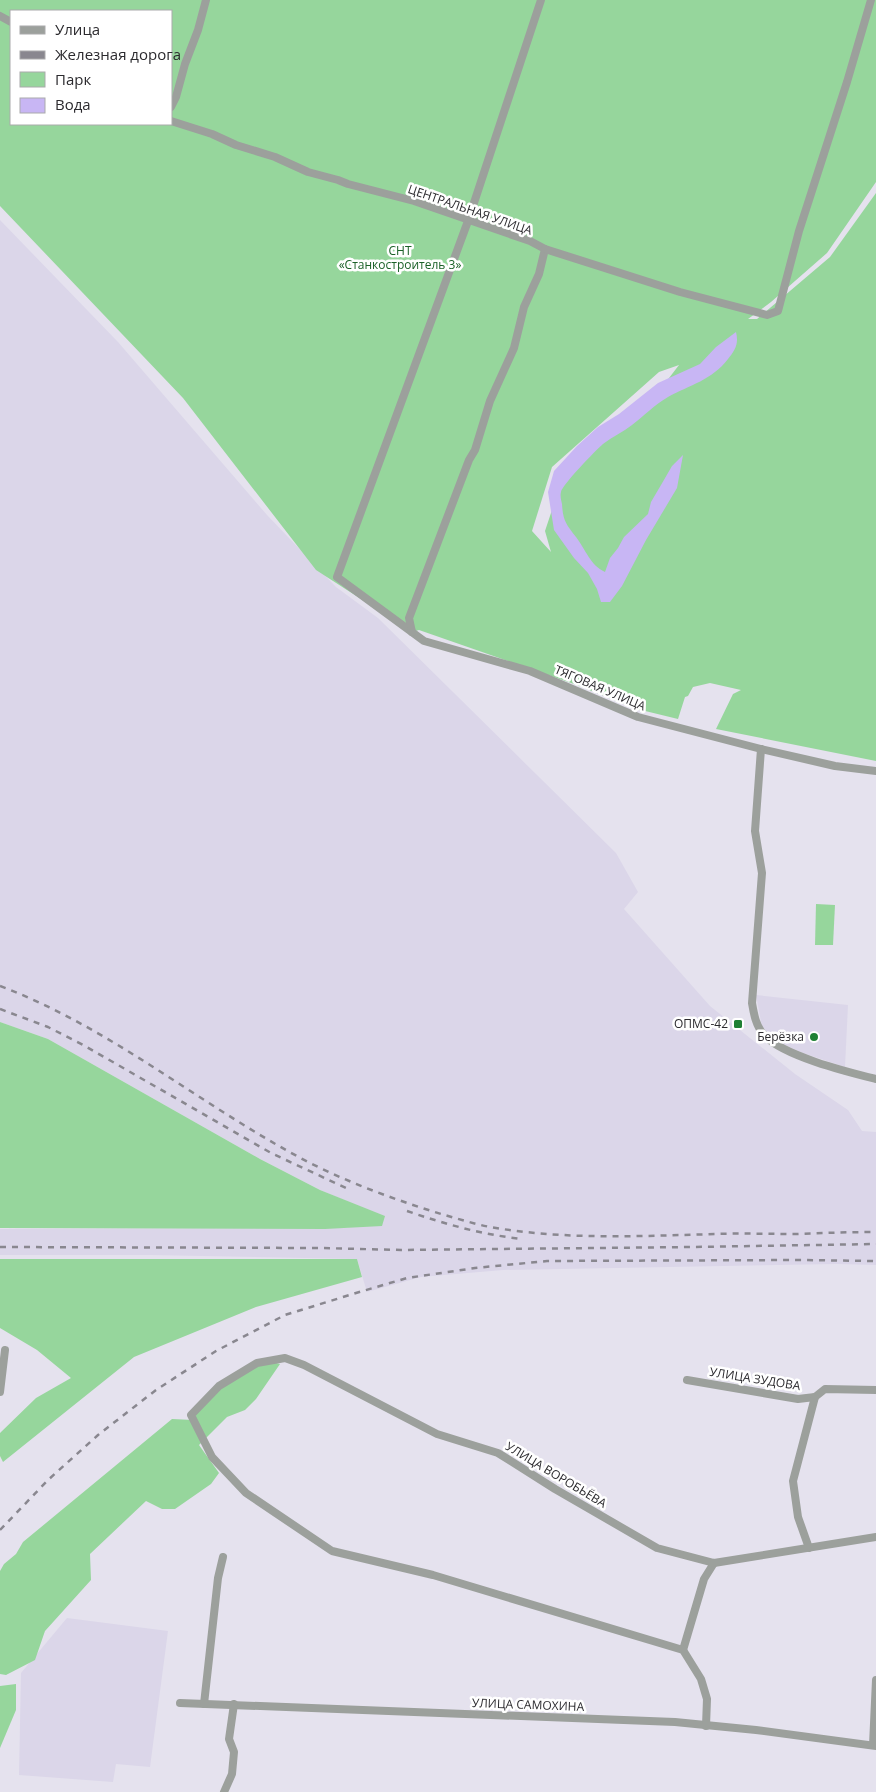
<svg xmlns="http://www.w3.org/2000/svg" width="876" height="1792" font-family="'Open Sans',sans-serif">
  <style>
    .built { fill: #dbd6e9 }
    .green { fill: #96d69c; fill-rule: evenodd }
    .water { fill: #c8b6f4 }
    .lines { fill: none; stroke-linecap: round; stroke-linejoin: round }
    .minor { stroke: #9ca09c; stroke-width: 8 }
    .rail { stroke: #89878f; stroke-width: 2.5; stroke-dasharray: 6 6; stroke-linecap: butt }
    .poi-dot { fill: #1e8033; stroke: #fff; stroke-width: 2 }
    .labels { text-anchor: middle; stroke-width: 5; stroke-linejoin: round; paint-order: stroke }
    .street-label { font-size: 12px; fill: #2b2a2e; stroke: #fff }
    .park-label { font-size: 12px; fill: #1b6128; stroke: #fff }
    .poi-label { font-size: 12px; fill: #2b2a2e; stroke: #fff; text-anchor: end }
  </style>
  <rect width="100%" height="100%" fill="#e5e2ee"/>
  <!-- built -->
  <g class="built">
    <polygon points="0,220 118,342 267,515 336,587 378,618 616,853 638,892 624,909 710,1006 795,1074 848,1110 862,1131 876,1132 876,1265 837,1264 503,1270 421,1277 367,1292 357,1259 152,1255 0,1255 0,1229 347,1228 384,1217 320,1190 260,1159 48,1039 0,1022"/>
    <polygon points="756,995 848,1005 845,1067 803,1053 774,1040 762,1027"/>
    <polygon points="67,1618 168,1631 150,1767 116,1764 113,1782 19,1775 21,1673"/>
  </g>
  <!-- green -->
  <g class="green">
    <path d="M0,0h876v182l-49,71 -56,49 -23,17h9l73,-62 46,-64v568l-160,-32 17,-35 8,-4 -31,-7 -17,4 -5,9 -3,1 -7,22 -41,-10 -60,-24 -158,-55 -7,2 -96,-62 -133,-172 -183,-192zM11,11h160v113h-160zM679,365l-23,30 -79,69 -16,19 -16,48 6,21 -19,-21 20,-64 107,-95z"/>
    <polygon points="816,904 835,905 833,945 815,945"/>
    <polygon points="0,1022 48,1039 260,1159 320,1190 385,1216 382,1226 325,1229 0,1228"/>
    <polygon points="0,1259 357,1259 362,1277 256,1307 134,1357 3,1462 0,1456 0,1433 36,1398 71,1378 37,1350 0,1328"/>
    <polygon points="270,1361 280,1364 256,1399 245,1410 227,1417 199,1445 219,1473 211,1484 175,1509 162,1509 146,1501 90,1554 91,1580 45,1631 35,1660 6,1675 0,1674 0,1571 4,1564 16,1554 23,1542 172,1419 193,1420 206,1396 238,1374"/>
    <polygon points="16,1684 16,1710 0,1748 0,1686"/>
  </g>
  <!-- water -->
  <path class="water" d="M736,332c3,12 -1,18 -8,27 -16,21 -38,26 -60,38 -14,8 -24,19 -36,28 -9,7 -20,12 -29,19 -7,6 -41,41 -42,48 -1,3 0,8 1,12 1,17 4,20 14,33 10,13 14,28 29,35l5,-14 8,-10 6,-11 24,-23 3,-12 10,-17 11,-19 11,-11 -6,33 -31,52 -24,46 -12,16h-9l-4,-13 -9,-16 -14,-15 -20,-28 -6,-38 6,-21 23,-25 21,-19 21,-13 39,-31 42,-19 16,-17z"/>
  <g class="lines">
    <!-- minor -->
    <g class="minor">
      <polyline points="541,0 468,221 337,577 424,641 530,671 638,717 761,749 835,766 876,771"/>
      <polyline points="0,16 11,22"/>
      <polyline points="171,107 176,97 185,64 198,30 206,0"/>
      <polyline points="171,121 212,134 236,145 275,157 308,172 338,180 348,184 414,201 530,241 545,249 539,274 524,307 514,348 490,401 475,450 469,460 409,618 412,632"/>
      <polyline points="545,249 680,292 767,315 778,311 799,231 847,82 871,0"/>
      <path d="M761,749l-6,82 7,42 -10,130c2,12 4,23 12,32 19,21 84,37 112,44"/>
      <polyline points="687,1380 798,1399 815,1397 825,1389 876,1390"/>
      <polyline points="0,1392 5,1350"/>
      <polyline points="809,1548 798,1517 793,1481 815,1397"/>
      <polyline points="683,1650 704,1579 714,1563"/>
      <polyline points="180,1703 675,1722 756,1730 876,1746"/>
      <polyline points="204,1704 218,1578 223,1557"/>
      <polyline points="706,1726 707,1699 701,1679 683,1650 433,1575 332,1551 246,1493 212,1457 191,1415 219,1386 257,1363 285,1358 304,1365 437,1434 498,1453 555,1489 657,1548 714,1563 876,1537"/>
      <polyline points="873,1745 876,1680"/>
      <polyline points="224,1792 232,1774 234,1752 229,1739 234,1704"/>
    </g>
    <!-- rail -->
    <g class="rail">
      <path d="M0,986c112,42 204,122 310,177 42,21 86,37 131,51 18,5 36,11 55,14 73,12 146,8 220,6 27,-1 53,0 80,0 27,-1 53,-2 80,-2"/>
      <polyline points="0,1009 48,1027 85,1046 271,1153 346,1188"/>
      <path d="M407,1211c38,13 76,24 116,28"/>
      <polyline points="0,1247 321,1248 401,1250 691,1247 876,1244"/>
      <polyline points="0,1530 48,1480 98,1435 156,1390 216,1351 285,1315 356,1293 407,1278 475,1268 547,1261 803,1260 876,1261"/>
    </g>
  </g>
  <!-- markers -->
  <g class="poi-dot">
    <rect x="733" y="1019" width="10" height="10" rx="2.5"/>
    <circle cx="814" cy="1037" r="5"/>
  </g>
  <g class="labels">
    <!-- street labels -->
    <g class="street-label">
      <text transform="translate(470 210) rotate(19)" y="4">ЦЕНТРАЛЬНАЯ УЛИЦА</text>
      <text transform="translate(600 688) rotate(23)" y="4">ТЯГОВАЯ УЛИЦА</text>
      <text transform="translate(755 1379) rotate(9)" y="4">УЛИЦА ЗУДОВА</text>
      <text transform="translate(556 1475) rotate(31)" y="4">УЛИЦА ВОРОБЬЁВА</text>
      <text transform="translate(528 1705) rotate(2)" y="4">УЛИЦА САМОХИНА</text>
    </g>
    <!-- park labels -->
    <g class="park-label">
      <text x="400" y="255">СНТ<tspan x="400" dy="14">«Станкостроитель 3»</tspan></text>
    </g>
    <!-- poi labels -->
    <g class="poi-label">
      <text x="728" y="1028">ОПМС-42</text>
      <text x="804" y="1041">Берёзка</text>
    </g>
  </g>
  <!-- legend -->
  <rect x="10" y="10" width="162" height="115" fill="#ffffff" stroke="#aaaaab"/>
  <rect x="20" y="26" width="25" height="8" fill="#9ca09c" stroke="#aaaaab"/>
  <text x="55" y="35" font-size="15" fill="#2b2a2e">Улица</text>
  <rect x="20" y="51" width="25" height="8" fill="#89878f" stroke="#aaaaab"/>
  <text x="55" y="60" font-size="15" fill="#2b2a2e">Железная дорога</text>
  <rect x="20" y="72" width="25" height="15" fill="#96d69c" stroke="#aaaaab"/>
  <text x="55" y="85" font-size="15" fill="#2b2a2e">Парк</text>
  <rect x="20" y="98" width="25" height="15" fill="#c8b6f4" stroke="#aaaaab"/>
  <text x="55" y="110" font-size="15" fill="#2b2a2e">Вода</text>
</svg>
